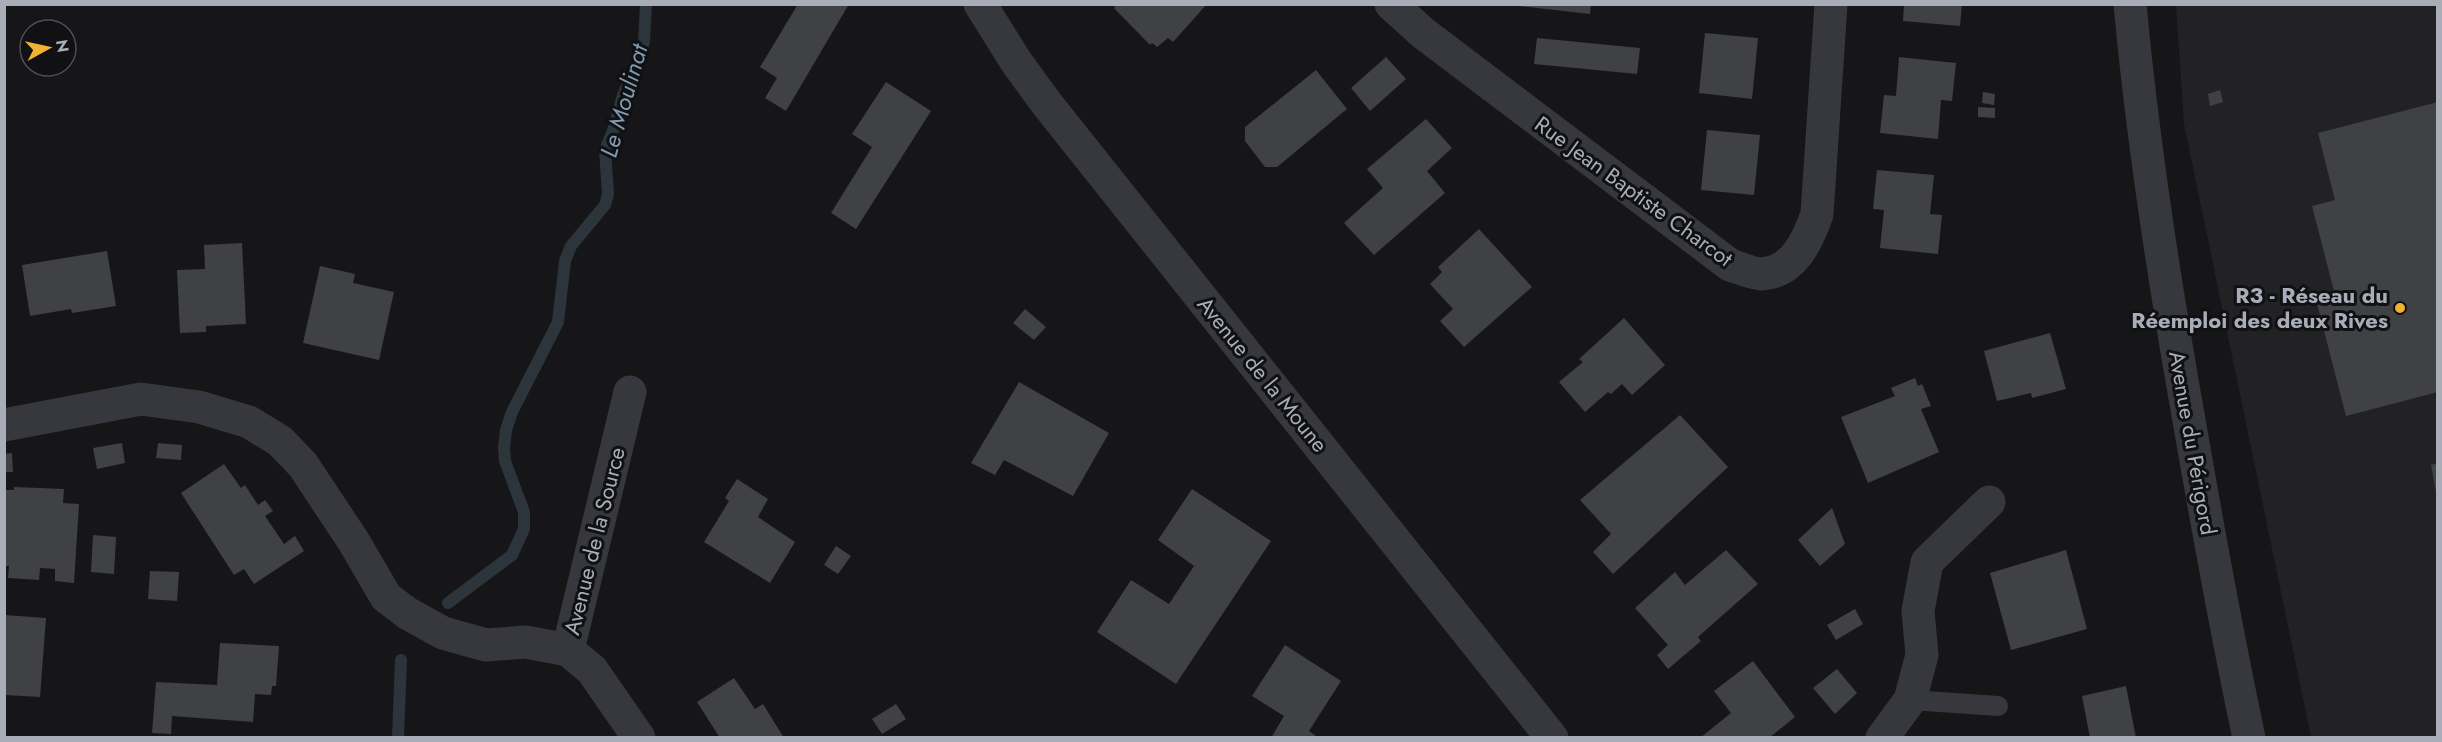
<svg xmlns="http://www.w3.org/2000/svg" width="2442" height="742" font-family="Jost,sans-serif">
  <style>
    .built { fill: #222225 }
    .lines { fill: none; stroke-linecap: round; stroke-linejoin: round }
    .stream { stroke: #2c353c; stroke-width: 12 }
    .building { fill: #404145 }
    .service { stroke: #37383d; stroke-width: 20 }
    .minor { stroke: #37383d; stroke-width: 33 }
    .tertiary { stroke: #37383d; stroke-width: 33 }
    .poi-dot { fill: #f2b134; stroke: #111113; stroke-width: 2 }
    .labels { text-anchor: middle; stroke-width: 6; stroke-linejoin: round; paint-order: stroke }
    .street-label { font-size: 22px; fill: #a8adb8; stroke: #111113 }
    .poi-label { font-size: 22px; font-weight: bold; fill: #a8adb8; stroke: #111113; text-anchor: end }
    .water-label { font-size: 24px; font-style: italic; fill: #7f9bb3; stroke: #111113 }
  </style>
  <rect width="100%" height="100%" fill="#161618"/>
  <!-- built -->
  <polygon class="built" points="2176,5 2437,5 2437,737 2311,737 2184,124"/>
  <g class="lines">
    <!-- stream -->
    <g class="stream">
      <polyline points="448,603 512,555 524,529 524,512 505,461 504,448 506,430 512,412 558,322 565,261 571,246 605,205 608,194 605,150 614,128 623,95 641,56 644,41 646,4"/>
      <polyline points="398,738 401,660"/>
    </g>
  </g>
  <!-- building -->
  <g class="building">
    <polygon points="798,4 849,4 786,111 765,98 777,78 760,67"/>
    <polygon points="1117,4 1207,4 1173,42 1168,38 1157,47 1152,43 1150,45 1114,8"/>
    <polygon points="1503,4 1591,4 1590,14"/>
    <polygon points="1904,4 1962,4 1960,26 1903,21"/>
    <polygon points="1705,33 1758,38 1752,99 1699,93"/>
    <polygon points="1537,38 1640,48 1637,74 1534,64"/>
    <polygon points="1386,57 1406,79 1370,111 1351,88"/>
    <polygon points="1899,57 1956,63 1952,101 1941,100 1938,139 1880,133 1884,95 1896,96"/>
    <polygon points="1316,70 1347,109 1277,167 1265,167 1245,141 1245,127"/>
    <polygon points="886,82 931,111 856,229 831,213 872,147 852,134"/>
    <polygon points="2220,90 2223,102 2210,106 2208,94"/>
    <polygon points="1983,92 1995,94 1994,105 1982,103"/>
    <polygon points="2438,102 2438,392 2346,416 2315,296 2334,291 2312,206 2335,200 2318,133"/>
    <polygon points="1978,107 1995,108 1995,118 1978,117"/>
    <polygon points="1426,119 1452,148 1427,171 1445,193 1374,255 1344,223 1383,188 1367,169"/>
    <polygon points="1707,130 1760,135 1754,195 1701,190"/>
    <polygon points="1877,170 1934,175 1930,214 1942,215 1938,254 1880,248 1884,210 1873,209"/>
    <polygon points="1479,229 1532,287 1464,347 1440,321 1453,309 1430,284 1442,272 1438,267"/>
    <polygon points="242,243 246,324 206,326 206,332 180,333 177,270 205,269 204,245"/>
    <polygon points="107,251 116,306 72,313 71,309 30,316 22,265"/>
    <polygon points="320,266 355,274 353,283 394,292 379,360 303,343"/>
    <polygon points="1025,309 1046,327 1034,340 1013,323"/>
    <polygon points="1624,318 1665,365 1632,395 1622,384 1611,394 1608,392 1585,412 1559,382 1583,362 1579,359"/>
    <polygon points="2050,333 2066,389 2032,398 2031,393 1997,401 1984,351"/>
    <polygon points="1915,378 1918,386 1922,384 1931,406 1921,409 1939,452 1868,483 1841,417 1895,396 1891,388"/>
    <polygon points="1019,382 1109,433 1073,496 1004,460 995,475 971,463"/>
    <polygon points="1680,415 1728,467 1613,574 1593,552 1611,534 1580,500"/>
    <polygon points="122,443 125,463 97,469 93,448"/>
    <polygon points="158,443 182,445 181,460 156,458"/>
    <polygon points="12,453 13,472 4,472 4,454"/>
    <polygon points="2438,463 2438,493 2436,493 2431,465"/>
    <polygon points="224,464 241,488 245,485 258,505 265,500 273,511 265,516 284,544 295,536 304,551 254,584 244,569 234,575 181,493"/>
    <polygon points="737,479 768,499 758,517 795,542 770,583 704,542 729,501 725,498"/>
    <polygon points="14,487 64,489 63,503 79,504 74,583 55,581 55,569 40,568 39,580 8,578 9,566 5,566 5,490 14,490"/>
    <polygon points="1192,489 1271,541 1176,684 1097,632 1131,580 1169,604 1194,566 1158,540"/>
    <polygon points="1832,508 1845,544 1820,566 1798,540"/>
    <polygon points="93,535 116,537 114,574 91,572"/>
    <polygon points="836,546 851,556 838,574 824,565"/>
    <polygon points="1726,550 1758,584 1698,637 1701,641 1668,669 1657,655 1668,645 1635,608 1675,572 1685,585"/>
    <polygon points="2066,550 2087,629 2011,650 1990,573"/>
    <polygon points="150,571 179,572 177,601 148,599"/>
    <polygon points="1855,609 1863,624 1836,640 1827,625"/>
    <polygon points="5,615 46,618 40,697 5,695"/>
    <polygon points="220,643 279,646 276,686 272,686 271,695 255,694 253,722 172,716 171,734 152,733 156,682 217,685"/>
    <polygon points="1285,645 1341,681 1309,731 1316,736 1315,738 1271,738 1284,716 1252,696"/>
    <polygon points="1753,661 1795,717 1769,738 1700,738 1731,713 1714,691"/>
    <polygon points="1837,669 1857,693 1835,714 1813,688"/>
    <polygon points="734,678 755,709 763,704 784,738 720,738 697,702"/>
    <polygon points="2126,686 2136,738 2090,738 2082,696"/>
    <polygon points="896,704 906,719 882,734 872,719"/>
  </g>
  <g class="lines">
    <!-- service -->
    <polyline class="service" points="1910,700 1998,706"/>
    <!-- minor -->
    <g class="minor">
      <polyline points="980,4 1017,63 1047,104 1552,738"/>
      <path d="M1391,4l32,29 307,232c9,3 23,9 32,9 32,-2 46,-34 55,-60l14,-210"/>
      <polyline points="630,392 568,650 592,670 639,738"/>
      <polyline points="4,425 141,399 199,407 249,422 280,441 303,465 354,542 386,597 407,613 443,633 486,645 526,642 568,650"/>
      <polyline points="1882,738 1910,700 1922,655 1918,611 1927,562 1989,502"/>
    </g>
    <!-- tertiary -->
    <path class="tertiary" d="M2130,4c13,142 35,282 60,422 18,104 37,208 59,312"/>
  </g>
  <!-- markers -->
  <circle class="poi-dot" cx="2400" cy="308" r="6"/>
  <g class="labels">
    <!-- street labels -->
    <g class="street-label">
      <text transform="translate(1634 191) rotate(36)" y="8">Rue Jean Baptiste Charcot</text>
      <text transform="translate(1263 374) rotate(51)" y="8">Avenue de la Moune</text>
      <text transform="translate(2193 443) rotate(80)" y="8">Avenue du Périgord</text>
      <text transform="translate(594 541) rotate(-76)" y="8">Avenue de la Source</text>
    </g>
    <!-- poi labels -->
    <g class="poi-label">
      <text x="2388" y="303">R3 - Réseau du<tspan x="2388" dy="25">Réemploi des deux Rives</tspan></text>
    </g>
    <!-- water labels -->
    <g class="water-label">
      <text transform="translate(624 101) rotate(-74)" y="8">Le Moulinat</text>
    </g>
  </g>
  <!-- border -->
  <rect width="2442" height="742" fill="none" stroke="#a8adb8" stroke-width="12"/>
  <!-- north arrow -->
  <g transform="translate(48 48) rotate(82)"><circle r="28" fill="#111113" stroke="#4d4f55" stroke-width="1.5"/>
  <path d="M0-4.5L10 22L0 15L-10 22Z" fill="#f2b134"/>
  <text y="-9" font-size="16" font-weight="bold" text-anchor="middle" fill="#a8adb8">N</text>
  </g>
</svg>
